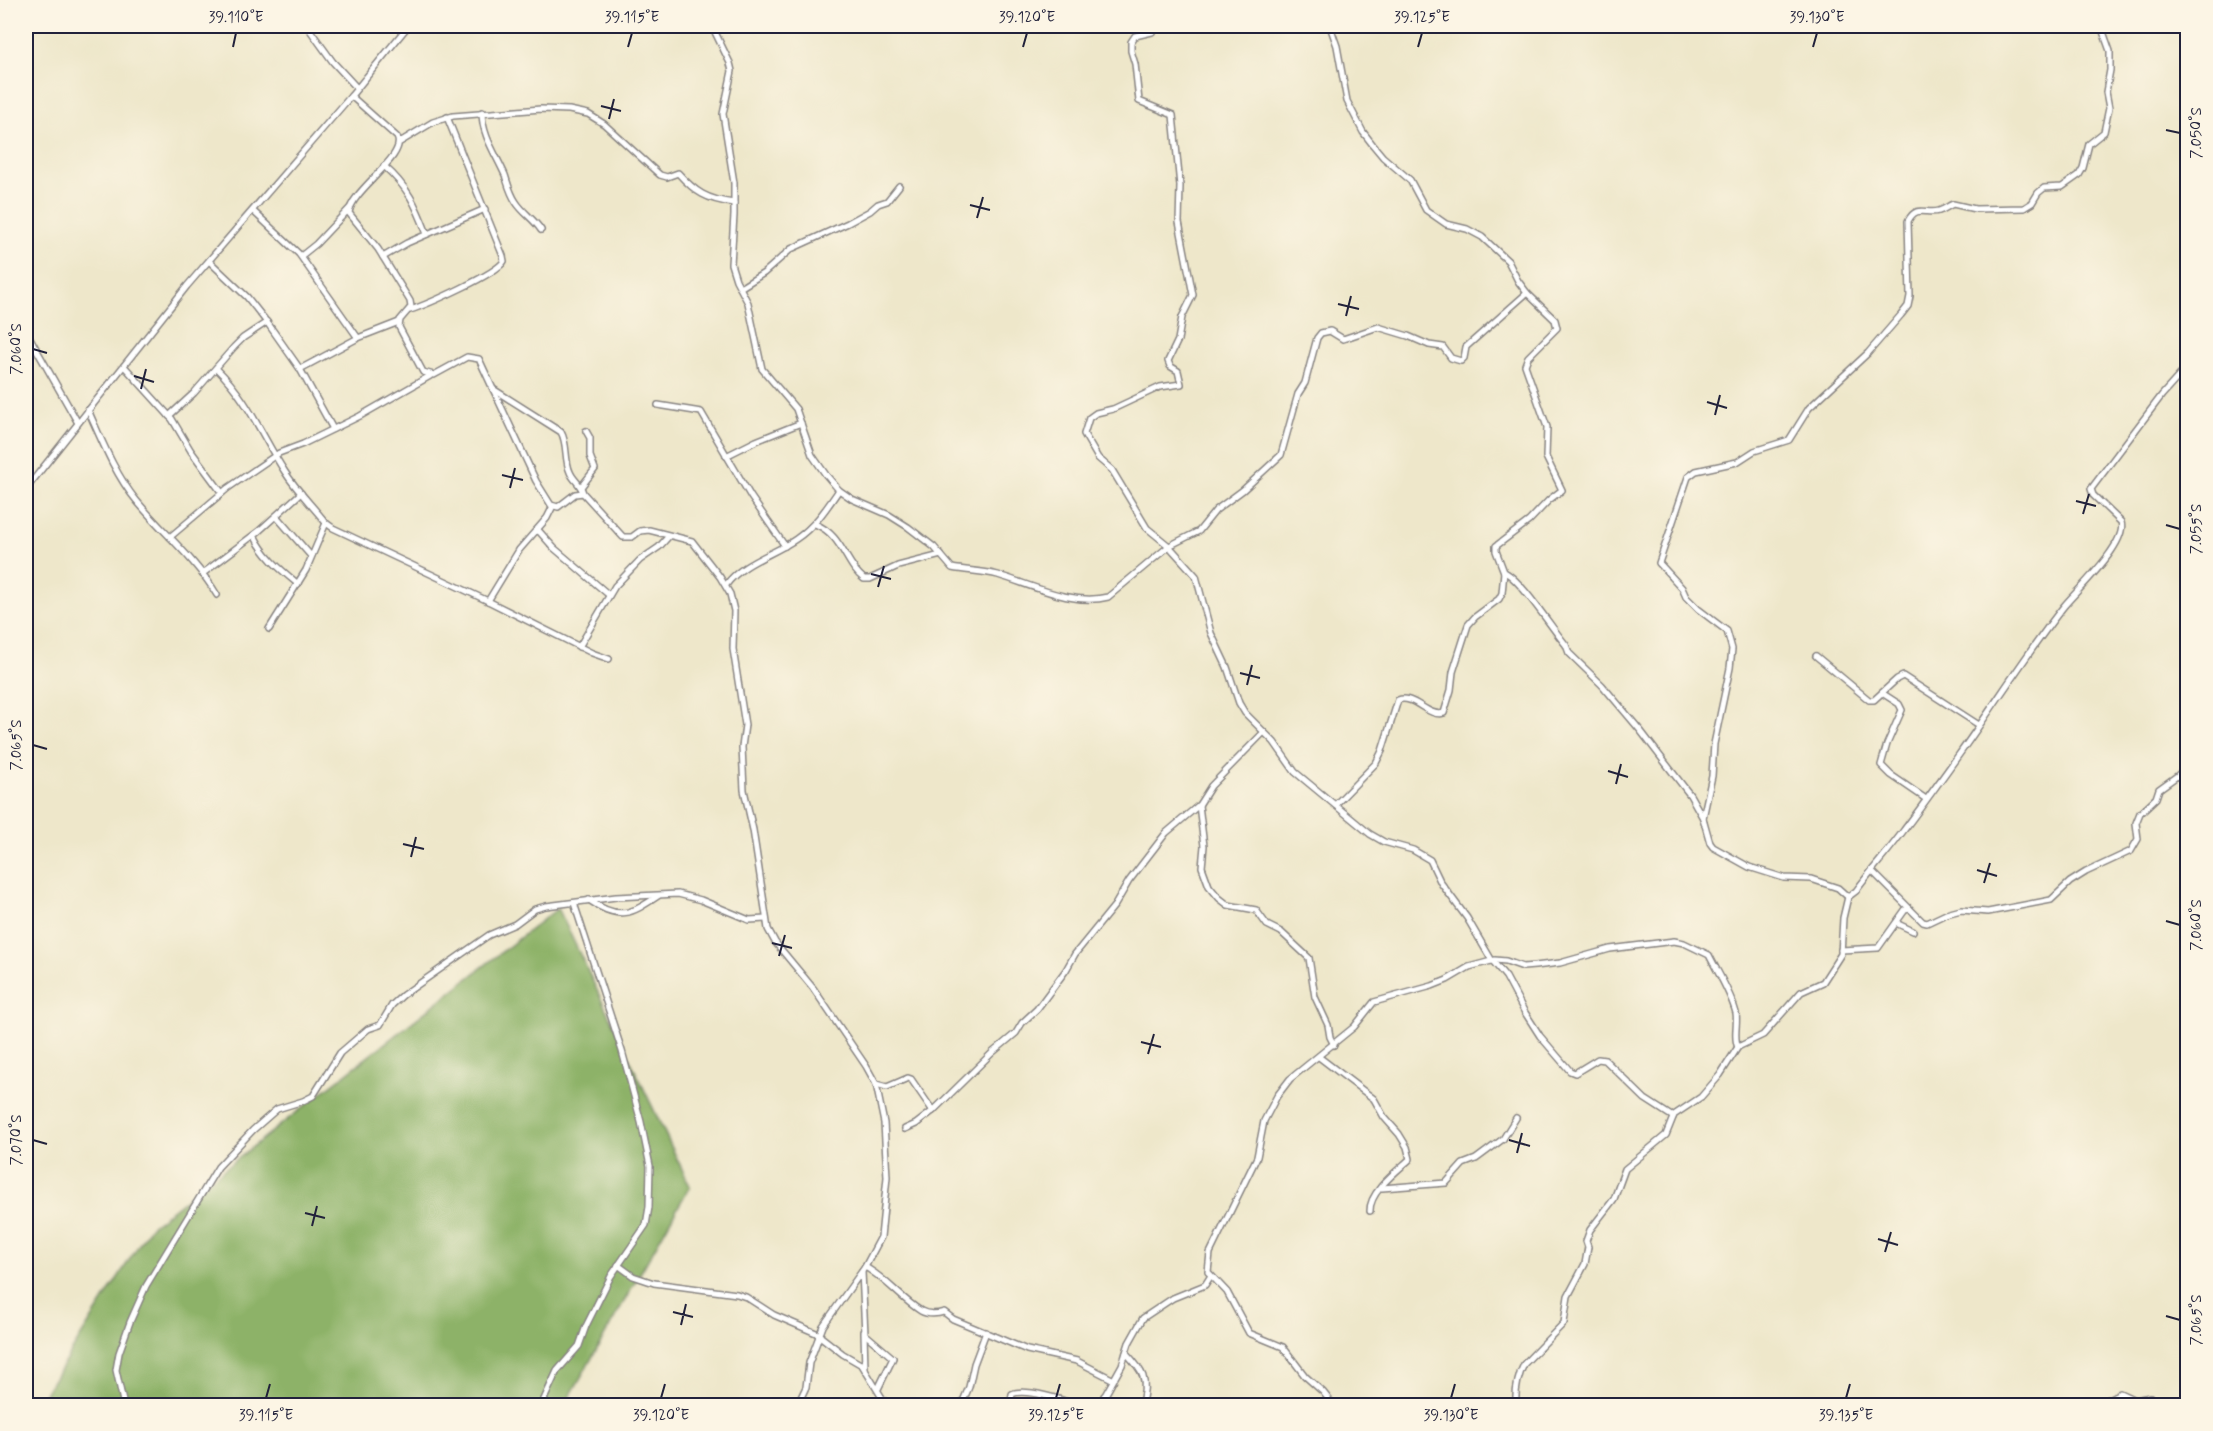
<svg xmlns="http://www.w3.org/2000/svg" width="2213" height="1431" font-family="Mynerve,sans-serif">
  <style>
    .forest { fill: #8db267; stroke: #586a51; stroke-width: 1.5 }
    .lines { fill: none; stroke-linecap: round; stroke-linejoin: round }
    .street-casing { stroke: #888482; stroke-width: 8 }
    .street { stroke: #fff; stroke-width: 5 }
    .ticks { fill: none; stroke: #22223b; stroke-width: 2 }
    .neatline { fill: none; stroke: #22223b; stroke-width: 2 }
    .ticks-label { font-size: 15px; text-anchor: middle; fill: #22223b }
  </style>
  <rect width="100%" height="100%" fill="#fcf5e5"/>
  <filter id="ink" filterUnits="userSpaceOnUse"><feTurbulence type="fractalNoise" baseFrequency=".0167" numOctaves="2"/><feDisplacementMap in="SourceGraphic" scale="12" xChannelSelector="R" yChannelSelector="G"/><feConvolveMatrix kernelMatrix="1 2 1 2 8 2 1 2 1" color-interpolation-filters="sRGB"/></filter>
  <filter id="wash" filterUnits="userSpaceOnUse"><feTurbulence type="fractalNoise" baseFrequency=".008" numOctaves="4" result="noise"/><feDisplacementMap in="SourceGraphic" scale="24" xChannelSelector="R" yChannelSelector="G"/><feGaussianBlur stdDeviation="1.35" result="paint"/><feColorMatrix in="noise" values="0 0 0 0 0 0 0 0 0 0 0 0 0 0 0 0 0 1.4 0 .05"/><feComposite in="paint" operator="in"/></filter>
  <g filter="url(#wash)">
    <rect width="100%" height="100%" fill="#eee7ca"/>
    <!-- forest -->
    <polygon class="forest" points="558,908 690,1186 565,1405 37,1406 150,1227"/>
  </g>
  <g filter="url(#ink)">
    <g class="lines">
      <!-- street casing -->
      <g class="street-casing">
        <g id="street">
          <polyline points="307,26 333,62 357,88"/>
          <path d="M712,26l18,37 2,8 -9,43 11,69v32l-3,49 5,16 12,23 14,66 34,40 16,46 14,20 13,15 13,9 37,16 19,12 26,20 18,21c15,3 31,3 46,7 34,10 74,31 110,22l61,-51 30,-15 17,-21 27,-20 38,-35 17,-61 7,-11 12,-45 4,-5 9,-2 13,8 35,-12 30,9 21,9 14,2 8,11 10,3 3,-3 2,-11 61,-54"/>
          <polyline points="1156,26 1152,32 1135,36 1131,42 1131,51 1135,64 1139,101 1173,115 1180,186 1179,222 1193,295 1182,317 1178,340 1168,361 1170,366 1178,371 1181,384 1160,387 1113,409 1096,413 1089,418 1084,434 1098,458 1112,470 1147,528 1169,546 1196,576 1211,633 1227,667 1239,703 1245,713 1274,742 1295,772 1370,834 1384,842 1413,850 1430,860 1441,883 1467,918 1491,959 1506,977 1524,1011 1540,1036 1570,1071 1575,1073 1598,1059 1605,1060 1645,1099 1673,1117"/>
          <path d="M1330,26l7,20 10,55 16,31 10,13 10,12 27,23 16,30 20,14 21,5 15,8 26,24 10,20 9,12 28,27 2,8 -29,29 -3,8 22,62 -1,30 16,33 -13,10 -20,21 -33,25v5l8,21 -2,21 -3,6 -24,18 -7,8 -15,47 -2,18 -7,23c-16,5 -30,-19 -46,-13l-16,51 -6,12 -41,42"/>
          <path d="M351,96l46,41c11,19 -46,53 -48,76l29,36 32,52 1,6 -11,13 -1,7 24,45 11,3 33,-18 12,2 57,122 15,24 7,2 17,-13 8,-1 40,44h9l8,-6 9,-1 43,11 28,36 10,17 4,17 -1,38 12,76 -3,22 2,43 9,40 15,99 7,13 38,46 53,78 10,18 8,39 3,54 -6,60 -16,30 -42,59 -14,37 -3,24 -9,19"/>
          <path d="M482,112c0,24 14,42 23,63 3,9 5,18 11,27 7,11 18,17 25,28"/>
          <path d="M400,142l33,-20 20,-6 88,-7 28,1 19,4 16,10 56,51 7,2 11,-4c17,19 29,27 56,30"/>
          <path d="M384,166c24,21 32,39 43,68"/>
          <polyline points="253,211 299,254 358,338"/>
          <polyline points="301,256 316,244 350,208"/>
          <polyline points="383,257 407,243 485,209"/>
          <polyline points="209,261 247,297 269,325 300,369 333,429"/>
          <polyline points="740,288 764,273 791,249 848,223 870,211 878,204 887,201 899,186"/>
          <path d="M410,310c16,-5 87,-36 94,-49l-1,-5 -56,-139"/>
          <polyline points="26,331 78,423"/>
          <polyline points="124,366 172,419 191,451 222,493"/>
          <path d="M216,368c33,32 45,67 69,104 12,19 28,34 41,51l7,5 155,73 104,52 17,6"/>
          <polyline points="300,369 358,338 399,322"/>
          <path d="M493,389l68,43c7,12 3,27 9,40 3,8 11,12 13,21"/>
          <polyline points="658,405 701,412 751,497 785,546"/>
          <path d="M88,410c14,31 27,64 48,90 26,32 60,59 81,95"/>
          <polyline points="169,416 194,393 234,347 243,338 267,322"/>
          <polyline points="726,456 756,441 801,423"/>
          <polyline points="581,487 595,469 590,456 590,438 586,431"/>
          <polyline points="26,489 187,286 351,96 408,26"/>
          <polyline points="276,516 311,556"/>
          <path d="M815,524c28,11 30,41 49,55h6l28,-13 43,-11"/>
          <polyline points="538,530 554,548 609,595"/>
          <path d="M254,535c10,21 26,34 44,49"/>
          <polyline points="170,537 228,488 279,453 303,444 360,416 430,376"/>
          <path d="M1504,572c15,5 49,58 62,73l3,8 33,32 38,45 50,65 13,23 7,25 3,4 36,20 35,11 27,1 27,9 10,9"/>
          <polyline points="202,574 259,531 301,493"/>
          <path d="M726,585c17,-23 47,-30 70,-46 19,-13 30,-30 43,-49"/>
          <polyline points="488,601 519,550 547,518 553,506"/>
          <polyline points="269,629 306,570 326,523"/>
          <polyline points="579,647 615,586 640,560 659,547 669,536"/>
          <polyline points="1816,656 1869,700 1874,700 1897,679 1903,676 1979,725"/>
          <polyline points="1882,693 1899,704 1902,710 1887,744 1881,765 1891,775 1926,799"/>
          <polyline points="1199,805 1204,846 1202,867 1209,886 1219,898 1228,905 1256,910 1267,925 1281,932 1309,958 1315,997 1328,1025 1330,1037 1334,1045"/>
          <path d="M1703,818l9,-42 2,-32 16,-76 2,-19 -5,-18 -29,-22 -12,-12 -4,-9 -23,-25 29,-86 8,-6 41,-9 17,-11 35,-11 20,-32 59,-55 33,-38 7,-9 2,-10 -2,-75c9,-17 18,-6 31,-10 5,-1 9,-5 14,-7l22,5 49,-1 8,-5 6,-10 6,-5 18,-1 17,-12 4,-7 6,-24 15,-12 5,-24 -3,-16 4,-22v-19l-9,-25"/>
          <polyline points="1872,871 1923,922 1927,923 1946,914 1961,910 1988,912 2051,900 2070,882 2086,872 2131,851 2138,839 2136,823 2140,813 2156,798 2159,789 2177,776 2188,765"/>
          <path d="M589,900c30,21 42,14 69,-4"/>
          <polyline points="1896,923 1913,931"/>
          <polyline points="1841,950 1878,948 1905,910 1910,909"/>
          <path d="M1319,1057l55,42 10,18 15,17 8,13 3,12c-13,12 -41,33 -40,52"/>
          <polyline points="876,1084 887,1087 908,1078 911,1079 933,1111"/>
          <polyline points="905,1129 916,1124 934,1110 992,1053 1016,1033 1022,1023 1037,1009 1066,970 1075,954 1115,905 1129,881 1166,833 1199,805 1211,786 1264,732"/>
          <polyline points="1382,1188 1446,1183 1463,1164 1476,1159 1503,1139 1516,1118"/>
          <polyline points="618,1265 633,1276 654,1283 737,1294 746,1297 774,1315 816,1333 843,1354 862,1365 887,1406"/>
          <path d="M865,1267c22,12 36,32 56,44 7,4 17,3 23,1l9,7 74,31 50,11 35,18"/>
          <polyline points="862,1272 865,1334 893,1358 878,1389"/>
          <polyline points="864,1332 865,1369"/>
          <path d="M1126,1353c17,18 23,26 15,53"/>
          <polyline points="1104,1396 1117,1406"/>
          <polyline points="124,1406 116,1370 119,1353 130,1322 146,1286 218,1167 253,1130 277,1109 303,1101 313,1096 340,1053 368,1029 380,1025 392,1005 403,995 489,935 515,924 535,909 546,906 616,897 678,894 701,900 749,920 766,919"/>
          <polyline points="541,1406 557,1371 579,1346 586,1326 611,1276 646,1225 649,1207 650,1166 641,1122 622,1051 574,903"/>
          <polyline points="961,1406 969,1387 974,1364 986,1332"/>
          <path d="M1010,1406l2,-12c13,-6 52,6 66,12"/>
          <polyline points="1099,1406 1122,1365 1129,1343 1143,1318 1173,1298 1205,1285 1210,1277"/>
          <path d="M1334,1406l-11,-14 -18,-16 -22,-29 -34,-14 -22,-41 -19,-20 2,-19 47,-96 7,-36 13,-25 13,-17 64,-52 20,-25 58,-16 15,-6 22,-13 26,-7 11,1 17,6 12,-1 25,-3 50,-14 64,-8 10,2 25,12c9,18 22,38 27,58 2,11 -3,25 2,34"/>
          <path d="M1516,1406c-1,-16 1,-28 8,-42l40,-41 4,-27 17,-32 3,-17 -2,-6 4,-11 24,-31 11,-30 41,-34 8,-20 27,-18 19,-22 18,-28 25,-12 38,-43 22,-10 18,-28 2,-36 5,-21 8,-6c15,-21 33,-40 48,-61 19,-25 36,-49 54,-74 36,-50 68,-102 106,-150 14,-17 64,-63 57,-84l-28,-27 -2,-6 71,-94 26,-29"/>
          <polyline points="2094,1406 2120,1393 2135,1400 2150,1397"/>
        </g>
      </g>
      <!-- street -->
      <use href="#street" class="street"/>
    </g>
  </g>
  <!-- ticks -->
  <path class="ticks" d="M233,47l3,-14M628,47l4,-14M1023,47l4,-14M1418,47l4,-14M1813,47l4,-14M601,106l20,5M609,119l5,-20M2166,130l14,3M970,205l20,5M977,218l6,-21M1338,304l21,5M1346,316l5,-20M33,349l14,4M134,376l20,6M141,389l5,-20M1707,402l20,6M1715,415l5,-20M502,475l21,5M510,488l5,-20M2076,501l20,5M2083,514l6,-20M2166,525l14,4M871,574l20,5M878,587l6,-21M1240,673l20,5M1247,685l5,-20M33,745l14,4M1608,771l20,6M1616,784l5,-20M403,844l21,5M411,857l5,-20M1977,870l20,6M1984,883l6,-20M2166,921l14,4M772,943l20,5M779,956l6,-21M1141,1042l20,5M1148,1054l6,-20M33,1140l14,4M1509,1140l21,6M1517,1153l5,-20M305,1213l20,5M312,1226l5,-20M1878,1239l20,6M1885,1252l6,-20M673,1312l20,5M2166,1316l14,4M681,1325l5,-21M266,1398l4,-14M661,1398l4,-14M1056,1398l4,-14M1451,1398l4,-14M1846,1398l4,-14"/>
  <!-- margin -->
  <rect width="2213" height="1431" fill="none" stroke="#fcf5e5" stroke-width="66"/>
  <rect x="33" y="33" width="2147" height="1365" class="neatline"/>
  <g class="ticks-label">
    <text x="236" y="22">39.110°E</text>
    <text x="632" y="22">39.115°E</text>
    <text x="1027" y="22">39.120°E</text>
    <text x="1422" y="22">39.125°E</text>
    <text x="1817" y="22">39.130°E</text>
    <text transform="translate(2196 133) rotate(-90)" y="5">7.050°S</text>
    <text transform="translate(16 349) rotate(-90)" y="5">7.060°S</text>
    <text transform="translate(2196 529) rotate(-90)" y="5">7.055°S</text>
    <text transform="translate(16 745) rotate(-90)" y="5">7.065°S</text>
    <text transform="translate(2196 925) rotate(-90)" y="5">7.060°S</text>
    <text transform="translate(16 1140) rotate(-90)" y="5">7.070°S</text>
    <text transform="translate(2196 1320) rotate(-90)" y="5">7.065°S</text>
    <text x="266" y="1420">39.115°E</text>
    <text x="661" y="1420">39.120°E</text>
    <text x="1056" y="1420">39.125°E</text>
    <text x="1451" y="1420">39.130°E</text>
    <text x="1846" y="1420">39.135°E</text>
  </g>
</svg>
